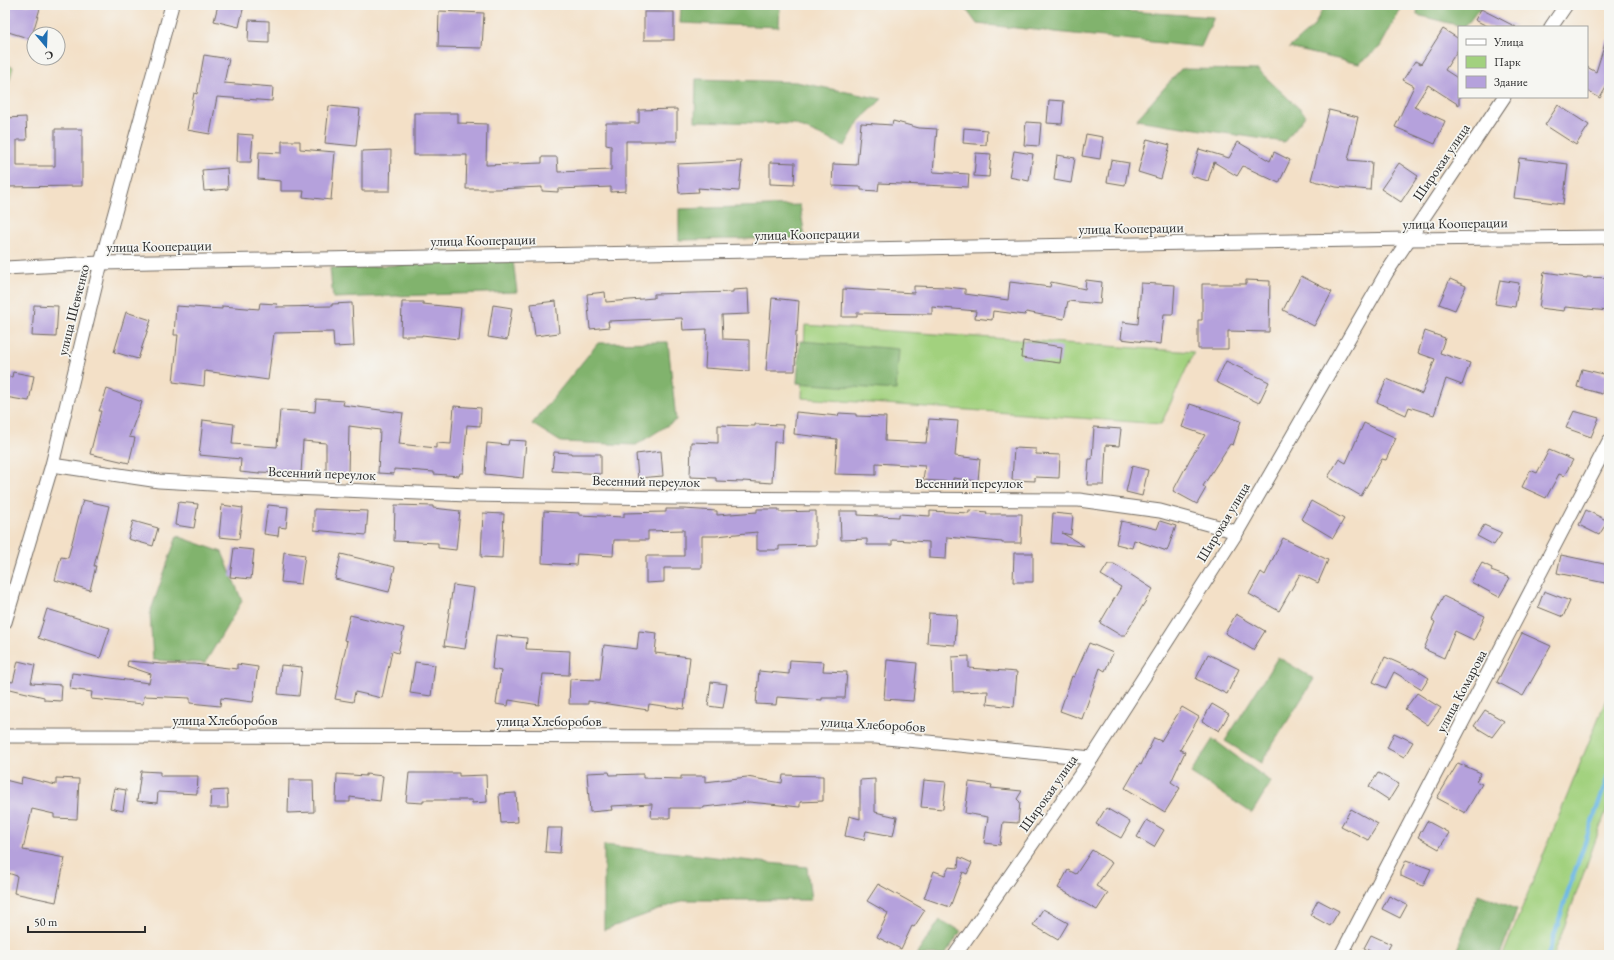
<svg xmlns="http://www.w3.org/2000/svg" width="1614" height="960" font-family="'EB Garamond',serif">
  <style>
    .green { fill: #a2d17e; stroke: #667e54 }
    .forest { fill: #81b36d; stroke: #566f4c }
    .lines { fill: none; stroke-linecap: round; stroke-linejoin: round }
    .stream { stroke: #6db8e6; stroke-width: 4.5 }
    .building { fill: #b5a1dc }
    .street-casing { stroke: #716a62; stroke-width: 15 }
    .street { stroke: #fff; stroke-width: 13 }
    .labels { text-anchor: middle; stroke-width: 3.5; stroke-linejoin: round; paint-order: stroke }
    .street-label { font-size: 14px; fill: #2b2b2b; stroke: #f6f6f2 }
  </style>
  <rect width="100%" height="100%" fill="#f6f6f2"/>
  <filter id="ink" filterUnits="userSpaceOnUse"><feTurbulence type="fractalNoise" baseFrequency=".025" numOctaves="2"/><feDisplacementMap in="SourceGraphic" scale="8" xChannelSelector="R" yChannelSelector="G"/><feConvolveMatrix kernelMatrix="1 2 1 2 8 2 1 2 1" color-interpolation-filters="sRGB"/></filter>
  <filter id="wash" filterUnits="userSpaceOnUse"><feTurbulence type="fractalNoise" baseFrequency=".012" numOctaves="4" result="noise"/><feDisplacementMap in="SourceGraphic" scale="16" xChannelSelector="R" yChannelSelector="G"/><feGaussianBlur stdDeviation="0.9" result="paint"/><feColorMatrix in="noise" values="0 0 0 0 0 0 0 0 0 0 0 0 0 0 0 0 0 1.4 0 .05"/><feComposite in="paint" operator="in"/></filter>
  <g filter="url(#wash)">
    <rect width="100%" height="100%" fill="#f3e0c7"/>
    <!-- green -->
    <g class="green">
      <polygon points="5,65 13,67 5,97"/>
      <polygon points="805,325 1194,352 1161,424 802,398"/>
      <polygon points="1609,692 1609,803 1554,955 1503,955"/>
    </g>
    <!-- forest -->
    <g class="forest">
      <polygon points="681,5 780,5 779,27 680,23"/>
      <polygon points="963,5 1036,5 1214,17 1201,47 977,24"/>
      <polygon points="1325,5 1403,5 1380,47 1359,64 1289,48 1313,27"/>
      <polygon points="1418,5 1482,5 1465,27 1417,15"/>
      <polygon points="1181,69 1258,70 1306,115 1284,142 1136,120"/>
      <polygon points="696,79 796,82 882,99 859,121 845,146 794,124 695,121"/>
      <polygon points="800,205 805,238 679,240 679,209"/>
      <polygon points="513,260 517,292 333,298 330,268"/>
      <polygon points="800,341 899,349 896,390 797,383"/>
      <polygon points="668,342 676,420 636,445 561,442 532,424 598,343"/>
      <polygon points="177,536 222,552 242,601 205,663 153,660 150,613"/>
      <polygon points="1278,657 1314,679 1261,763 1225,741"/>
      <polygon points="1213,739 1271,782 1252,813 1191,773"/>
      <polygon points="604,845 807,867 811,900 685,900 604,930"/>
      <polygon points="1478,894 1517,909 1500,955 1455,955"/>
      <polygon points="940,920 961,931 945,955 916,955"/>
    </g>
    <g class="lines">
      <!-- stream -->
      <polyline class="stream" points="1548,955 1569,888 1609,774"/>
    </g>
    <g id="blocks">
      <!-- building -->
      <g class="building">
        <polygon points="5,5 41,5 31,39 5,31"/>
        <polygon points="218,5 244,5 239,27 214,21"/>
        <polygon points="1481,9 1516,27 1489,27 1475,20"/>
        <polygon points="439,11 484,13 482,48 438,47"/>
        <rect x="644" y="12" width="30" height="28"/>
        <polygon points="249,20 269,21 269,43 248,42"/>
        <polygon points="1443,29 1459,39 1459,48 1445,70 1459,79 1459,105 1428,85 1414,107 1445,121 1435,144 1395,127 1414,86 1403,80 1415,61 1421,64"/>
        <polygon points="1606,40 1609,40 1609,82 1600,98 1587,91 1587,67 1596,72"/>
        <polygon points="204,55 229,59 224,83 273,87 272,101 217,97 210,134 187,130 194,93 197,94"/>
        <polygon points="1049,100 1064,101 1062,124 1047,123"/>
        <polygon points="1558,105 1589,125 1576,145 1545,125"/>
        <polygon points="329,106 360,109 356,146 325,143"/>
        <polygon points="677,109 677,141 626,141 626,191 611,192 611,187 558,189 558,192 542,191 542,187 497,189 466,189 467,155 414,155 414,113 458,113 458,123 487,124 486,165 542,163 542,157 557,157 558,172 611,170 611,146 606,145 606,123 639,123 639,110"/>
        <polygon points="1329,110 1358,117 1348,160 1372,162 1370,190 1336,187 1311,180"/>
        <polygon points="26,117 27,140 17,140 17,166 55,166 55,129 82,129 82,186 5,187 5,118"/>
        <polygon points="893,121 919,128 937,129 933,172 969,174 968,187 879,183 878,191 861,190 861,187 832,186 833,164 857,165 861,123 892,125"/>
        <polygon points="1026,122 1041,123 1039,146 1024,145"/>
        <polygon points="964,128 987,130 986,145 963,143"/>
        <polygon points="238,134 253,135 251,162 237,162"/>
        <polygon points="1086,134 1103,137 1100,159 1082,156"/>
        <polygon points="1147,139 1170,145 1161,179 1138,172"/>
        <polygon points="282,141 300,141 300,149 335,152 331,200 303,197 304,191 281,191 281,181 258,179 259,152 282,153"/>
        <polygon points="1238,142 1270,161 1274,152 1290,160 1279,183 1243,166 1237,176 1214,162 1208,181 1191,176 1199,149 1229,158"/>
        <polygon points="391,150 390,191 362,191 362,151"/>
        <polygon points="1014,151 1033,154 1029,181 1009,177"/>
        <polygon points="976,153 991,154 989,177 974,176"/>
        <polygon points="1057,155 1075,158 1071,183 1054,180"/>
        <polygon points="1519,158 1568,164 1563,204 1514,198"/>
        <polygon points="1111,160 1129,163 1125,185 1107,182"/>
        <polygon points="742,161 739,191 698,188 699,192 679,193 677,164"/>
        <polygon points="770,162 795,163 794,185 770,184"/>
        <polygon points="1399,163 1418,176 1401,202 1381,189"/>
        <polygon points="227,168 228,189 204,191 202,170"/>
        <polygon points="1544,272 1587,278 1587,277 1609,278 1609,311 1565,307 1564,311 1539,308"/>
        <polygon points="1301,276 1332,292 1314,326 1283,310"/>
        <polygon points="1450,279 1466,286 1455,310 1439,304"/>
        <polygon points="1086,280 1102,282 1100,304 1068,301 1064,319 1026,312 1025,315 993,311 992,320 975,318 976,311 932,307 932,314 857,313 857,317 842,317 843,289 914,293 914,286 947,287 965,289 965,294 1008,300 1010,282 1050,287 1051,282 1085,289"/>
        <polygon points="1246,280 1270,281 1269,332 1228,331 1228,349 1198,349 1198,320 1202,320 1202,284 1246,284"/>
        <polygon points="1500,280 1519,283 1515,307 1495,304"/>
        <polygon points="1141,283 1175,285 1173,314 1164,314 1161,344 1121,339 1123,322 1138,324"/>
        <polygon points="748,289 749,314 722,315 723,339 749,340 749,371 705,368 707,329 683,330 682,318 608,321 609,327 590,329 587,294 605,292 606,302 654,298 654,294 733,292 733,290"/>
        <polygon points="772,298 799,301 797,332 796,331 795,371 766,371"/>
        <polygon points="556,301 559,333 535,336 531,304"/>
        <polygon points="402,302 423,302 423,304 461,308 458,339 422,335 422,336 401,336"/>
        <polygon points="260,303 277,304 276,307 332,306 332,304 352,303 354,346 334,347 333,332 274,333 268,380 205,371 204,386 173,382 178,335 174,335 176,306 222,309 222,306 259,309"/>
        <polygon points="34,305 58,306 56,337 32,336"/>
        <polygon points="493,305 512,308 507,340 488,337"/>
        <polygon points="126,312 151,320 138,359 114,352"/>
        <polygon points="1425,331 1445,338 1440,353 1470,363 1462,385 1446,379 1434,415 1409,407 1406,415 1377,402 1387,379 1422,394 1435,359 1418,353"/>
        <polygon points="1023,341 1062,347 1060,363 1021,358"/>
        <polygon points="1226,361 1269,382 1259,403 1216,382"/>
        <polygon points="1582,369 1607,375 1602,394 1577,387"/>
        <polygon points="13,372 34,376 29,401 5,397 5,376 12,377"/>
        <polygon points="107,389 142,402 129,437 135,438 129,463 90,454 101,411 99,411"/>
        <polygon points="316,399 344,401 343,405 403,413 399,444 436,448 436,443 451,444 454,406 481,408 480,426 467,425 463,473 460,473 459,476 434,474 434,472 394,469 394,474 378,473 380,430 349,426 348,476 326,476 326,443 303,441 301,474 259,472 259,474 240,472 241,459 199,455 203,420 234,424 232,444 277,447 280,410 315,412"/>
        <polygon points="1190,404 1241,421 1233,445 1230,444 1203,486 1206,488 1197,504 1173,491 1190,459 1205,435 1182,427"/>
        <polygon points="1574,411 1599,418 1591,437 1566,428"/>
        <polygon points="796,412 838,416 839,413 856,414 856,416 886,417 885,441 926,443 929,419 958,421 955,456 980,459 978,481 953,478 953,482 923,480 925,466 876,463 876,475 835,474 837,439 794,434"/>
        <polygon points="1364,423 1396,438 1386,460 1382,459 1361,496 1328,477 1339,459 1346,463"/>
        <polygon points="755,424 783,425 782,442 774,442 772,483 743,481 743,482 716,481 716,478 690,477 691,442 718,443 718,425 755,426"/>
        <polygon points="1094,427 1121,429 1119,446 1106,445 1104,485 1087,485 1089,459 1092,459"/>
        <polygon points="509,440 526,441 523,478 485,474 487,443 508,445"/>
        <polygon points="1014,448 1036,449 1036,454 1060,455 1059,478 1035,477 1035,481 1012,480"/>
        <polygon points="1549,450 1573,460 1564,476 1559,474 1546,498 1522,487 1530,470 1537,473"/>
        <polygon points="661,451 663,476 638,478 636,454"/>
        <polygon points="554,452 571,453 571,454 601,454 601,474 552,471"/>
        <polygon points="1132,466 1148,470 1142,496 1126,492"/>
        <polygon points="83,500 109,506 94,566 96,566 90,590 55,580 61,557 68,558"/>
        <polygon points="1311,501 1344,519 1333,538 1301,519"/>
        <polygon points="178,502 198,504 194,528 175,525"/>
        <polygon points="222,505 243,508 239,539 219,537"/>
        <polygon points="268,505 288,507 286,528 279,527 278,536 264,534"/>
        <polygon points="395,505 433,506 433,508 460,511 456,550 438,548 438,543 394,541"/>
        <polygon points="314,509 368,511 366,535 314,530"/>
        <polygon points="666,509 683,509 717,511 717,515 757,512 757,509 779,509 779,512 816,511 816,545 779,546 779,550 757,550 757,532 716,536 702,536 702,568 664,568 664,582 646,583 646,556 684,556 684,530 648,531 648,540 614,540 613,556 577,554 576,565 542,563 544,511 579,513 579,515 624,517 624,513 666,512"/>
        <polygon points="969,510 987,512 986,514 1022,514 1021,543 1002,543 1002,542 947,537 946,559 929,558 929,542 892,540 892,545 867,545 867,539 841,540 840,511 858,511 858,515 899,517 899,514 930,516 930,511 969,513"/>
        <polygon points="1586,510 1608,521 1599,535 1579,525"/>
        <polygon points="483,513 504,514 502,558 481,557"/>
        <polygon points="1053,513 1073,515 1071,535 1062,533 1084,546 1051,543"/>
        <polygon points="133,521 158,528 153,546 128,539"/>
        <polygon points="1121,521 1157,529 1160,521 1176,526 1167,551 1134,540 1132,548 1116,544"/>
        <polygon points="1484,525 1502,533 1494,545 1477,536"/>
        <polygon points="1283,538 1328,560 1318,583 1300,574 1279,611 1249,594 1261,572 1265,575"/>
        <polygon points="234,548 254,550 251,579 230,577"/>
        <polygon points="284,552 305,555 301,584 281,582"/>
        <polygon points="1014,553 1033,553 1033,582 1013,582"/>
        <polygon points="341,554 395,567 389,592 335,579"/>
        <polygon points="1561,555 1609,565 1605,583 1557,573"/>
        <polygon points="1482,563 1492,568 1491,571 1510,578 1499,597 1471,582"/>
        <polygon points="1108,564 1114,564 1153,589 1125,635 1120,635 1100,623 1121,587 1101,575"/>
        <polygon points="453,585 474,588 465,649 444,646"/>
        <polygon points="1544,591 1570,601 1563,617 1538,607"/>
        <polygon points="1443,596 1485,616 1474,640 1455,631 1444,658 1424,649 1435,622 1432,620"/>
        <polygon points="47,609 110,628 100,658 38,638"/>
        <polygon points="929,613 957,615 955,645 927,643"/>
        <polygon points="1236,614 1265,631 1253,650 1225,633"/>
        <polygon points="350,615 404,628 398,653 392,651 382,698 355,692 353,702 335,699 347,641 344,640"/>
        <polygon points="639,631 657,633 655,653 690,657 684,709 649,704 648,710 588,701 588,704 569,704 570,679 600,680 604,645 637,649"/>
        <polygon points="1522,633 1551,646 1523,696 1497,682"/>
        <polygon points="496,635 527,638 526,649 570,651 569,675 543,674 539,705 509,700 508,706 496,704 501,671 492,669"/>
        <polygon points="1089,643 1113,653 1105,671 1100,668 1082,719 1060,711 1072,676 1074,677"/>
        <polygon points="1208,654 1239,669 1227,694 1196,679"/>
        <polygon points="969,656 969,668 1017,672 1014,707 987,704 988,691 953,692 952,657"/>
        <polygon points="1385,657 1412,669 1413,668 1429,678 1422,689 1394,672 1386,688 1373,682"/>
        <polygon points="790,660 824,662 823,671 847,672 845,698 822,698 822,700 777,697 776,705 756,704 759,671 789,674"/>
        <polygon points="887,660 917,663 913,701 884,699"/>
        <polygon points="18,661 35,665 31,683 62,685 61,701 44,700 44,697 6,688 7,681 13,682"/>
        <polygon points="128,661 162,664 194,664 237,669 237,664 258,667 253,702 221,698 220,706 190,703 190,698 144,696 143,704 91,699 92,692 70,689 72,673 149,683 151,674 127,666"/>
        <polygon points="415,662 435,665 431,696 410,693"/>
        <polygon points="281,665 302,667 299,696 278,694"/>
        <polygon points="711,682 727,684 723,708 708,706"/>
        <polygon points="1417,693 1441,708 1428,725 1405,709"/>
        <polygon points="1212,704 1229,714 1219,731 1202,721"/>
        <polygon points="1182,707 1199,717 1180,750 1185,752 1171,782 1180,788 1165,812 1125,788 1139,764 1141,765 1154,738 1161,741"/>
        <polygon points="1485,710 1504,721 1492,737 1474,726"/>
        <polygon points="1394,733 1413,742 1404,757 1387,748"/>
        <polygon points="1458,763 1481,773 1476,781 1482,784 1465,813 1437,798"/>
        <polygon points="141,771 160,772 160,776 198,776 197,794 158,792 157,803 137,801"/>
        <polygon points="609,772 610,775 643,774 643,778 681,779 681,776 705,776 705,782 747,777 782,783 783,775 823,776 823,801 800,802 800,807 749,802 704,807 704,808 670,808 670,818 651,818 652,804 611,806 612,810 590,812 587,773"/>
        <polygon points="409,773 459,773 459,776 486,775 487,802 472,803 472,800 423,800 423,803 406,802"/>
        <polygon points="1378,773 1399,784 1389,800 1369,787"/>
        <polygon points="337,774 366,776 366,774 383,776 380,801 350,797 350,802 336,802"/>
        <polygon points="22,777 56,785 56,778 79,779 77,819 54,818 54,814 32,809 23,850 65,858 56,902 14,893 17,876 5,872 5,780 21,784"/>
        <polygon points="875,779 875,812 897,817 893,836 866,831 864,840 845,836 849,816 860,819 860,780"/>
        <polygon points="289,780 313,780 314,812 288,813"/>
        <polygon points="924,780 946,782 943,809 921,807"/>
        <polygon points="969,782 992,785 991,788 1022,791 1017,799 1020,802 1018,823 1003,822 1000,845 984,843 988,817 965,813"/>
        <polygon points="114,788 126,790 123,811 110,808"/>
        <polygon points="227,790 228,808 210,808 211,791"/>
        <polygon points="516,793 518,822 501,823 499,794"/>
        <polygon points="1106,808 1130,822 1121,838 1096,824"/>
        <polygon points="1351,809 1378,824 1368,840 1341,826"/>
        <polygon points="1147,820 1164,830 1154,847 1137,837"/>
        <polygon points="1427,821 1449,833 1439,849 1418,837"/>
        <polygon points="547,828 562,828 560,853 545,852"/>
        <polygon points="1092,850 1112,863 1096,886 1108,893 1097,910 1058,888 1068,870 1076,874"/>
        <polygon points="959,857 972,863 967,874 963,872 950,907 924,898 934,871 945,875 949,867 958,868"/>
        <polygon points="1406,860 1431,869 1423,886 1401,876 1401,871"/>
        <polygon points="878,884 925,910 914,927 912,926 901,949 877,937 888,913 867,901"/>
        <polygon points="1389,896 1407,905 1400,918 1382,909"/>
        <polygon points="1318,900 1339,911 1330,926 1310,915"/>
        <polygon points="1043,909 1068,923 1058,940 1033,925"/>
        <polygon points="1371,935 1391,944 1385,955 1378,955 1364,948"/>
      </g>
    </g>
  </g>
  <g filter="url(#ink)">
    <use href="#blocks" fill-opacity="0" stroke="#716a62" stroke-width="1"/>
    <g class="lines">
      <!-- street casing -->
      <g class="street-casing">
        <g id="street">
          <polyline points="1551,27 1566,5"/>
          <polyline points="5,268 101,263 1408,239 1609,237"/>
          <polyline points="52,465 159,481 266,487 469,495 672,498 1079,500 1160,511 1237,532"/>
          <polyline points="5,622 52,465 101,263 172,5"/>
          <polyline points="5,736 876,737 1092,758"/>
          <polyline points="955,955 1092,758 1237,532 1387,272 1504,97"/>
          <polyline points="1341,955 1609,441"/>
        </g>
      </g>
      <!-- street -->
      <use href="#street" class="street"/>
    </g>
  </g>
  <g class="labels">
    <!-- street labels -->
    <g class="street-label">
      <text transform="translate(1441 162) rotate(-56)" y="5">Широкая улица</text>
      <text transform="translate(1455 223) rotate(-1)" y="5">улица Кооперации</text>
      <text transform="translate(1131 228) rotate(-1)" y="5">улица Кооперации</text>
      <text transform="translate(807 234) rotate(-1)" y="5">улица Кооперации</text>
      <text transform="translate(483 240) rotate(-1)" y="5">улица Кооперации</text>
      <text transform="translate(159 246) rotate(-1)" y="5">улица Кооперации</text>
      <text transform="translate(73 310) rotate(-76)" y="5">улица Шевченко</text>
      <text transform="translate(322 473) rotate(2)" y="5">Весенний переулок</text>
      <text transform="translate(646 481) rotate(1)" y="5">Весенний переулок</text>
      <text x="969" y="488">Весенний переулок</text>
      <text transform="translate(1223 522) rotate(-59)" y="5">Широкая улица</text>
      <text transform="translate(1461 691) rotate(-62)" y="5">улица Комарова</text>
      <text x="225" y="725">улица Хлеборобов</text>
      <text x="549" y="726">улица Хлеборобов</text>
      <text transform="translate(873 724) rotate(3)" y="5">улица Хлеборобов</text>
      <text transform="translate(1048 793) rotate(-55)" y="5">Широкая улица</text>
    </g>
  </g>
  <!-- margin -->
  <rect width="1614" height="960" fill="none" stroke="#f6f6f2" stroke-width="20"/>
  <!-- legend -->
  <rect x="1458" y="26" width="130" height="72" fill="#f6f6f2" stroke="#a5a5a2"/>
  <rect x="1466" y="39" width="20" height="6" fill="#ffffff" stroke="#a5a5a2"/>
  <text x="1494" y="46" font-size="12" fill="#2b2b2b">Улица</text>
  <rect x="1466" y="56" width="20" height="12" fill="#a2d17e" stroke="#a5a5a2"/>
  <text x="1494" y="66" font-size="12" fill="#2b2b2b">Парк</text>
  <rect x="1466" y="76" width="20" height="12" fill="#b5a1dc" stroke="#a5a5a2"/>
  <text x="1494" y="86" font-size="12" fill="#2b2b2b">Здание</text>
  <!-- north arrow -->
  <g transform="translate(46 46) rotate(161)"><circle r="19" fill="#f6f6f2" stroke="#a5a5a2"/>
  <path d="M0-3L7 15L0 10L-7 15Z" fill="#1f6fb2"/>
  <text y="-6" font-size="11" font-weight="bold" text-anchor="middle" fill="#2b2b2b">С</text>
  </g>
  <!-- scale -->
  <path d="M28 926v6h117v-6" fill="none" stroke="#2b2b2b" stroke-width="2"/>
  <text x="34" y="926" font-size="12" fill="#2b2b2b" stroke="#f6f6f2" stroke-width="3" paint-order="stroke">50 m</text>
</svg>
